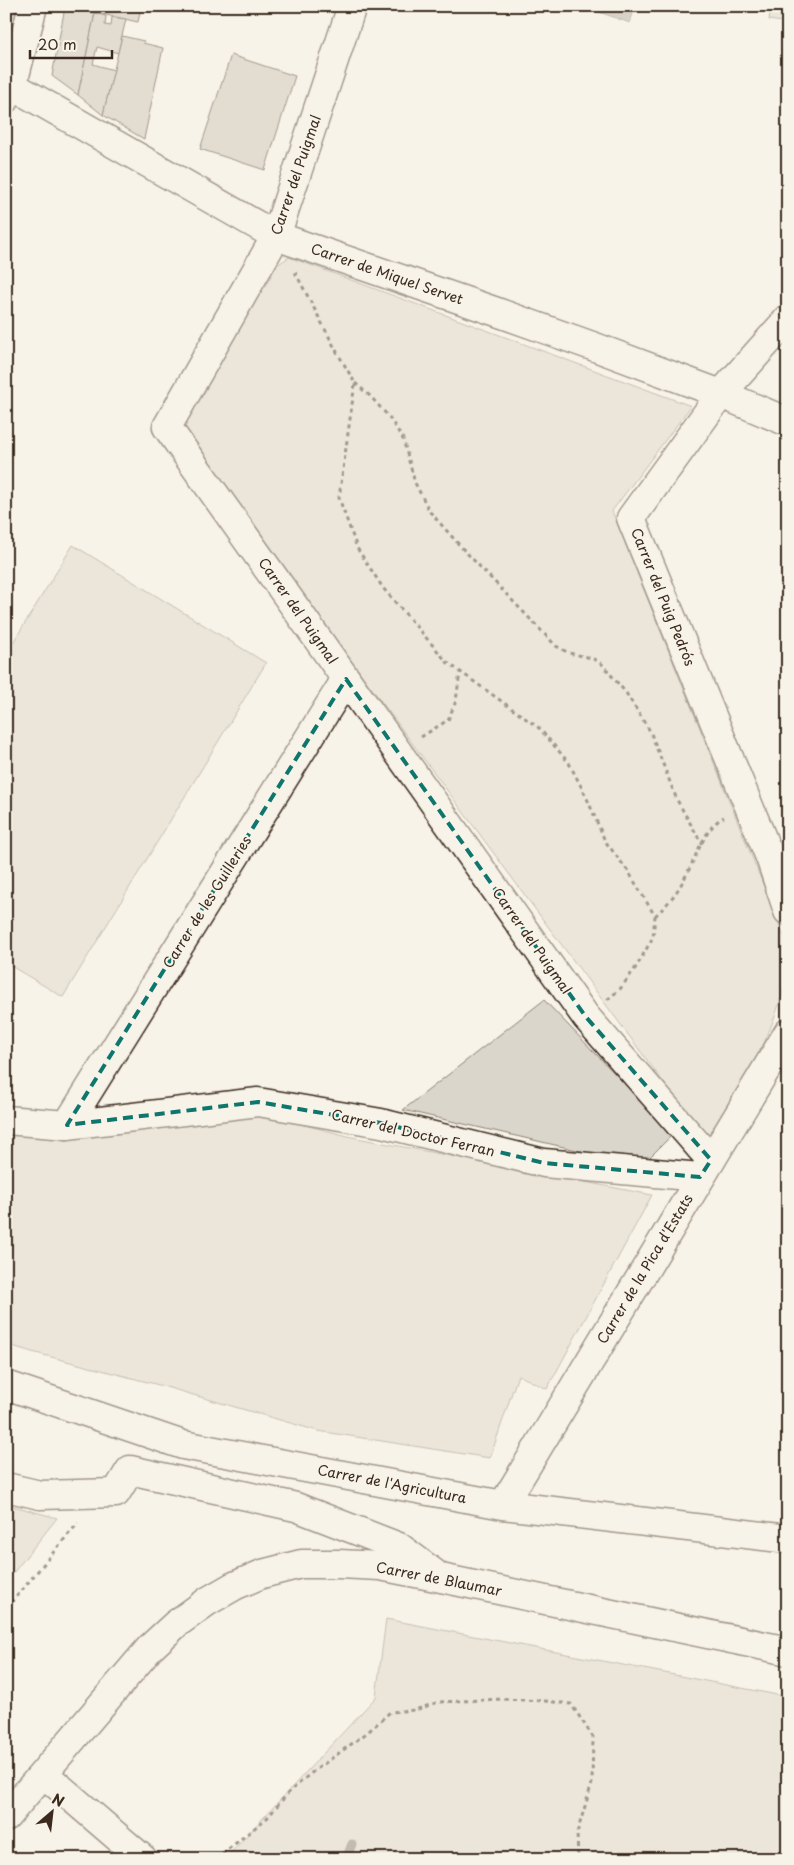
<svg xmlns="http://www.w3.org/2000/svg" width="794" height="1865" font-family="'Playpen Sans',sans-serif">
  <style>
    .green { fill: #dbd6cb; stroke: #8b8074 }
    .water { fill: #b4aca0; stroke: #84786c }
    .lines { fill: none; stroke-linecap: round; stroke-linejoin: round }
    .stream { stroke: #84786c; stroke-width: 9 }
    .building { fill: #c8c1b6; stroke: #3b2a1e }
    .minor-casing { stroke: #3b2a1e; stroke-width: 31 }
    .path { stroke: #3b2a1e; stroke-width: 3; stroke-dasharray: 4 4; stroke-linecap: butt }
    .minor { stroke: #f7f3e8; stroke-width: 28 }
    .marked { fill: none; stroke: #0f766e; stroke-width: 4; stroke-dasharray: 10 6; stroke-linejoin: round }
    .labels { text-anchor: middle; stroke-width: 4; stroke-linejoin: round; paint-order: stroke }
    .street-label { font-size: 14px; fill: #3b2a1e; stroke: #f7f3e8 }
  </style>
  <rect width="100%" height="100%" fill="#f7f3e8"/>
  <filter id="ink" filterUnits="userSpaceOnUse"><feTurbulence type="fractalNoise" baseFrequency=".02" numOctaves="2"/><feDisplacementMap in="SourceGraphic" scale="10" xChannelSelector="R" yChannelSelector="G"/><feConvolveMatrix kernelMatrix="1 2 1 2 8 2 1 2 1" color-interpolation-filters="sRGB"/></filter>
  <g filter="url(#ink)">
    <!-- green -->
    <g class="green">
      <polygon points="771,6 788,6 788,23 769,20"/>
      <path d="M289,257l402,149 -79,105 176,435c0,9 1,19 -1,28 -10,52 -43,114 -72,158l-14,1 -523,-706 96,-160z"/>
      <polygon points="73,545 266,663 63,997 6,963 6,654"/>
      <polygon points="544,1000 673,1134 642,1165 403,1110"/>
      <polygon points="261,1114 352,1137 652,1195 547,1389 518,1375 490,1458 318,1431 159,1385 32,1352 6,1344 6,1134"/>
      <polygon points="6,1504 57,1518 6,1582"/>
      <polygon points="386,1619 788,1697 788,1859 225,1859 376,1697"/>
    </g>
    <!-- water -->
    <polygon class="water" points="582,6 624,6 634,10 630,23"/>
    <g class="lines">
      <!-- stream -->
      <polyline class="stream" points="346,1859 352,1844"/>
    </g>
    <!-- building -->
    <g class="building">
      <polygon points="6,6 23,6 20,26 6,31"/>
      <polygon points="65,6 141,6 138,22"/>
      <polygon points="65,7 95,13 78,95 52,76"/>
      <polygon points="95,13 106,16 105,25 111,26 112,17 126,19 118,53 97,47 93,64 114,70 103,115 78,95"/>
      <polygon points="122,36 144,41 143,43 163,48 144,139 103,115"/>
      <polygon points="231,55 295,76 265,170 200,149"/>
    </g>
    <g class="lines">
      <!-- minor casing -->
      <g class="minor-casing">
        <g id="minor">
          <polyline points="352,6 276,236 167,427 586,1017 711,1160"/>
          <polyline points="6,82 276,236 494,311 595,347 721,394 788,422"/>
          <polyline points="6,98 12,87 33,6"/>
          <polyline points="788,319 721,394 631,518 771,860 788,911"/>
          <polyline points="6,1120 67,1125 258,1102 381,1123 544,1163 700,1177"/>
          <polyline points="67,1125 346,679"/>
          <polyline points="6,1385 183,1445 503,1505 788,1539"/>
          <polyline points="6,1487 40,1495 116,1493 130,1470 296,1507 399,1547 435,1574"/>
          <polyline points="503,1505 788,1033"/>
          <polyline points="44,1774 143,1859"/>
          <polyline points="6,1817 150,1648 176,1624 208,1601 234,1586 262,1574 301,1564 339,1564 380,1566 441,1578 788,1651"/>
        </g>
      </g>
      <!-- path -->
      <g class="path">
        <polyline points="295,272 337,352 355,383 339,498 357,548 383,588 448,663 539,728 569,763 586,796 605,841 628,871 655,916 653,937 637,966 620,989 607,1000"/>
        <polyline points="355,383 370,396 389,417 403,439 415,483 430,512 462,548 556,646 569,653 592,658 602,664 626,693 650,731 677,800 702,844"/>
        <polyline points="421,737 448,720 456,701 460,672"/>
        <path d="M655,916c12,-11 22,-23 29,-37 11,-18 20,-52 40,-62"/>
        <polyline points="6,1609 78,1523"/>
        <polyline points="216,1859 267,1818 288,1793 310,1774 368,1732 390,1712 415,1710 439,1702 503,1699 545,1701 571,1704 593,1737 592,1783 577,1833 578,1859"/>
      </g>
      <!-- minor -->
      <use href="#minor" class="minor"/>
    </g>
  </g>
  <!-- marked area -->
  <path d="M0 0H794V1865H0ZM346,679l240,338 125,143 -11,17 -156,-14 -163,-40 -123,-21 -191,23z" fill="#f7f3e8" fill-opacity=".55" fill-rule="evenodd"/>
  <path class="marked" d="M346,679l240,338 125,143 -11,17 -156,-14 -163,-40 -123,-21 -191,23z"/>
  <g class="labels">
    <!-- street labels -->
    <g class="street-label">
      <text transform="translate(296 175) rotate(-71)" y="5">Carrer del Puigmal</text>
      <text transform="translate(387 274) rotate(19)" y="5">Carrer de Miquel Servet</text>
      <text transform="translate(663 597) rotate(68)" y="5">Carrer del Puig Pedrós</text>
      <text transform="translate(298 611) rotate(55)" y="5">Carrer del Puigmal</text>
      <text transform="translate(207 902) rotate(-58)" y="5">Carrer de les Guilleries</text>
      <text transform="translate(532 941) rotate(55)" y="5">Carrer del Puigmal</text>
      <text transform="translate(413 1133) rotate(13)" y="5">Carrer del Doctor Ferran</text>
      <text transform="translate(645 1269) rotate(-59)" y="5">Carrer de la Pica d'Estats</text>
      <text transform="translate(392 1484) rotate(11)" y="5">Carrer de l'Agricultura</text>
      <text transform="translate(439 1579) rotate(11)" y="5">Carrer de Blaumar</text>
    </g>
  </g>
  <!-- margin -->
  <rect width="794" height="1865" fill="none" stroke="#f7f3e8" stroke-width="25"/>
  <rect x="12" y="12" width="769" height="1840" fill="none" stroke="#3b2a1e" stroke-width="2" filter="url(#ink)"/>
  <!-- north arrow -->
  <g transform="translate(52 1812) rotate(28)" stroke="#f7f3e8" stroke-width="4" paint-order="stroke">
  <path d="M0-4L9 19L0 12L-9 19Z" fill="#3b2a1e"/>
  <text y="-8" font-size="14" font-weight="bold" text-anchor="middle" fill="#3b2a1e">N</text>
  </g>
  <!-- scale -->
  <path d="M30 50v8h82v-8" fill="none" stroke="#3b2a1e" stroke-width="2.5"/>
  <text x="38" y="50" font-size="15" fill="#3b2a1e" stroke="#f7f3e8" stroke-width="4" paint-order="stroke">20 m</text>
</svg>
